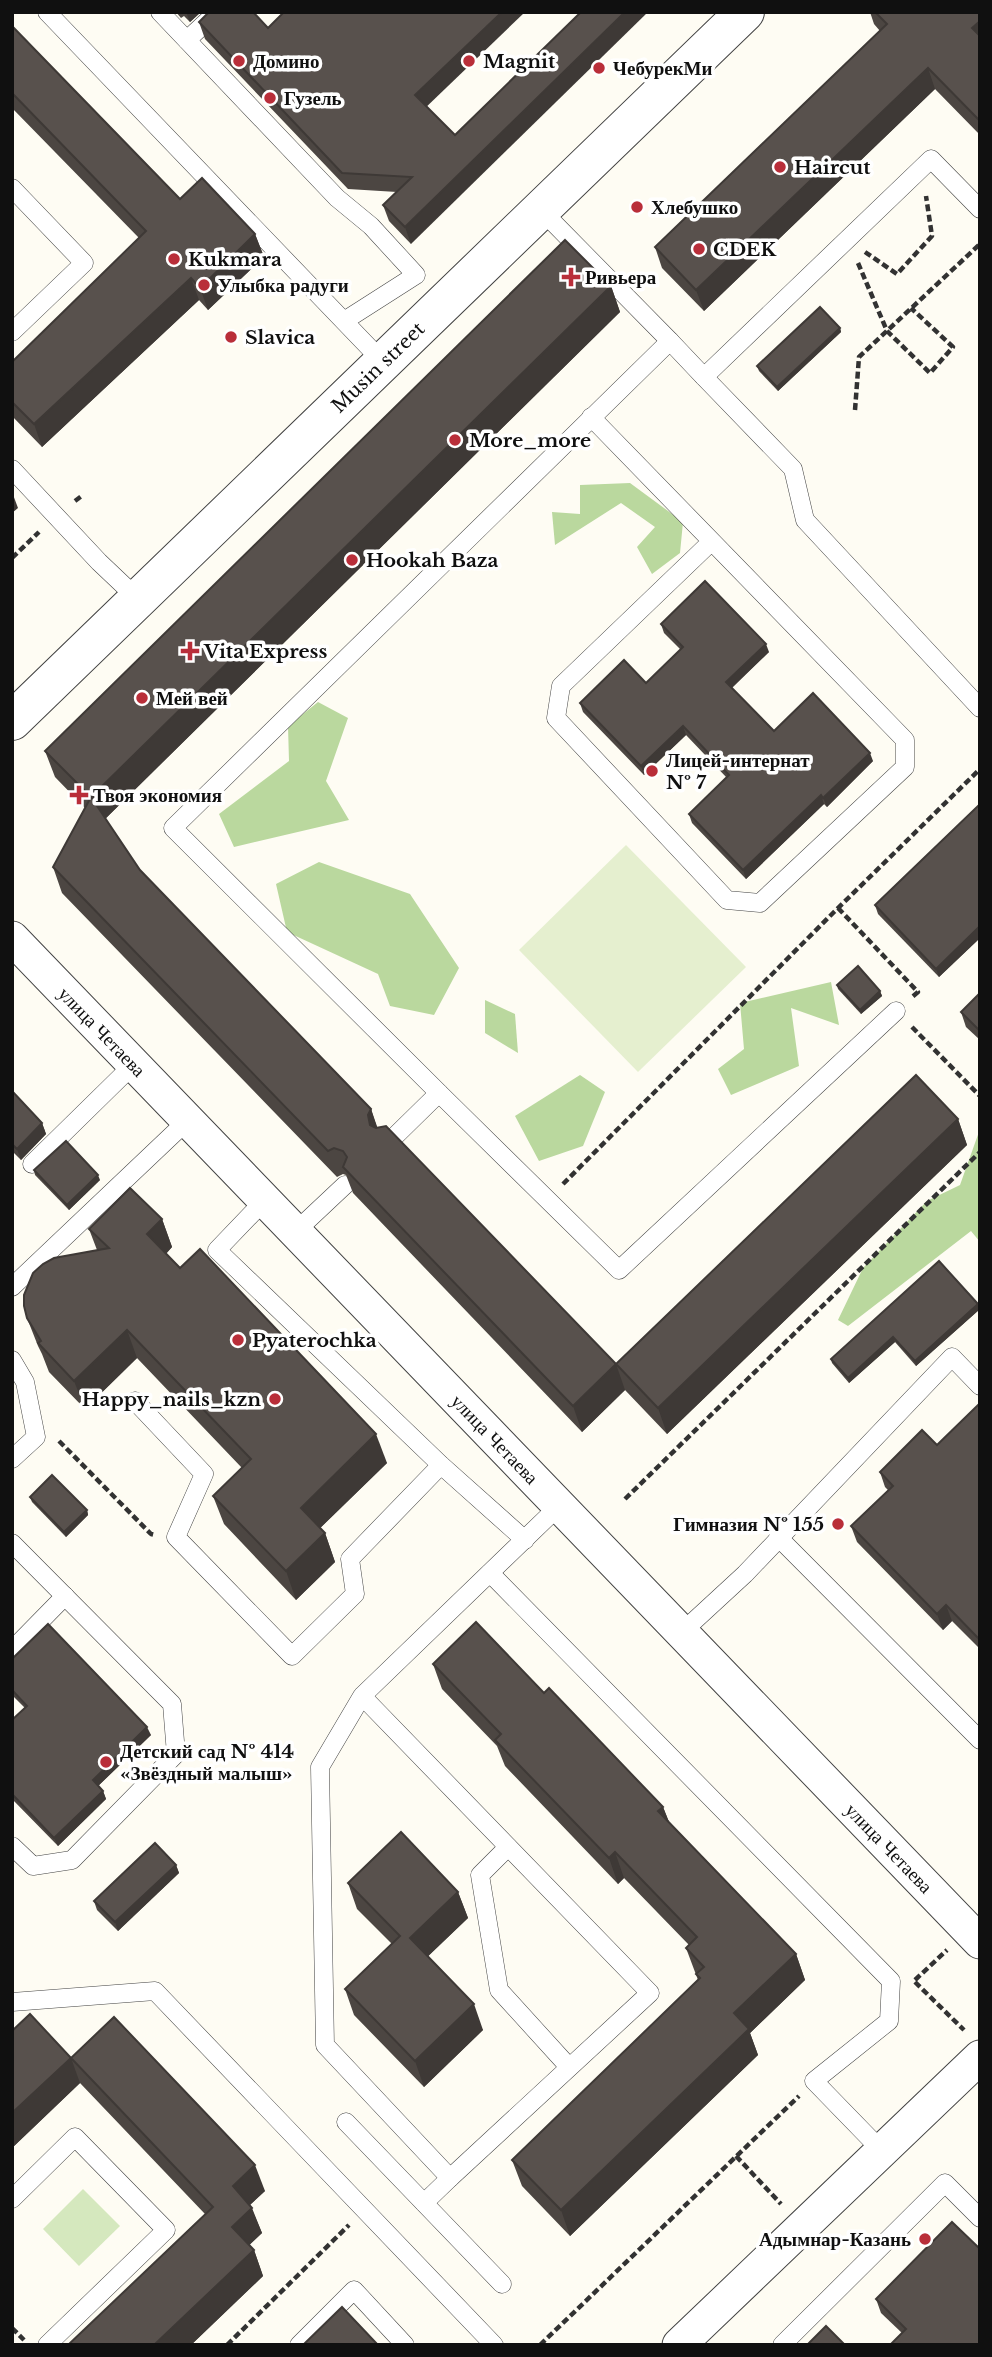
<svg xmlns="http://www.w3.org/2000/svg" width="992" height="2357" font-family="'Libre Baskerville',serif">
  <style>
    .green { fill: #d5e8be }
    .forest { fill: #bad89e }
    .pitch { fill: #e5efcf }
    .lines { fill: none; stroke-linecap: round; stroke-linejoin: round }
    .service-casing { stroke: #434343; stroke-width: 19 }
    .minor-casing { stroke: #434343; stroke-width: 35 }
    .tertiary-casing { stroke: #434343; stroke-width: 40 }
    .path { stroke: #323232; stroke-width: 4.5; stroke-dasharray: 7 3.5; stroke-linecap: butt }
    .service { stroke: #fff; stroke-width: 18 }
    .minor { stroke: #fff; stroke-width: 33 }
    .tertiary { stroke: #fff; stroke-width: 38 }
    .wall { fill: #4c4642 }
    .shaded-wall { fill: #3e3936 }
    .building { fill: #58514d; stroke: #3e3936; stroke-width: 2 }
    .poi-dot { fill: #b92e39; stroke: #fff; stroke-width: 2.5 }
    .labels { text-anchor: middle; stroke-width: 7; stroke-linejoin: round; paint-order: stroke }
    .poi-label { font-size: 19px; font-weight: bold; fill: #101010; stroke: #fff; text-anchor: start }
    .street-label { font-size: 19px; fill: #101010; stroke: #fff }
  </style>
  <rect width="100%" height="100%" fill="#fefcf3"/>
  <!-- green -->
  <polygon class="green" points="83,2189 120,2226 79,2266 43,2229"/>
  <!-- forest -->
  <g class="forest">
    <polygon points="630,483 683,522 680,553 652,574 637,547 655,527 621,503 555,545 552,512 580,514 580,485"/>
    <polygon points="318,702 348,718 326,781 349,820 234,847 219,814 289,761 288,726"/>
    <polygon points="319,862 410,894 459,968 434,1015 390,1006 378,974 287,932 276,884"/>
    <polygon points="831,982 839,1025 791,1008 799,1066 731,1095 718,1069 744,1049 740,1003"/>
    <polygon points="485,1000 515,1014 518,1053 485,1033"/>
    <polygon points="580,1075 605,1092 583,1146 539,1161 515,1116"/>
    <polygon points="980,1129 980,1242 971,1231 848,1326 838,1320 863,1268 927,1201 960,1185"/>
  </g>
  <!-- pitch -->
  <polygon class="pitch" points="626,845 746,967 638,1072 519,950"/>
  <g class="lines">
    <!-- service casing -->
    <g class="service-casing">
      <g id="service">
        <polyline points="47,12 384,363"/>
        <polyline points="160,12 337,198 371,226 416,275 344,321"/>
        <polyline points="187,40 217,12"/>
        <polyline points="12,188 84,263 12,332"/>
        <polyline points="542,211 670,341"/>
        <polyline points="704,377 793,469 805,520 980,708"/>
        <polyline points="591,417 905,740 905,767 760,903 727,900 556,718 561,686 711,542"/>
        <polyline points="12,469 99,562 138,599"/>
        <polyline points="439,1093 619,1270 896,1011"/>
        <polyline points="388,1143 439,1093 173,828 670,341 704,377 931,159 980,209"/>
        <polyline points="32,1164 134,1064"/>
        <polyline points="264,1201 217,1250 441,1465 525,1540"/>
        <polyline points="295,1232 345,1185"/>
        <polyline points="12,1287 188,1120"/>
        <polyline points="12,1360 25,1382 36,1437 12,1459"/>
        <polyline points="135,1401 204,1474 176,1537 292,1656 355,1594 350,1559 441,1465"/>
        <polyline points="778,1537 980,1740"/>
        <polyline points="12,1543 172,1704 176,1754 72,1860 33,1866 12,1846"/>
        <polyline points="490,1573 891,1981 889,2021 814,2081 882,2151"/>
        <polyline points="681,1633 745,1574 952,1357 980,1386"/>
        <polyline points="12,1650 65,1596"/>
        <polyline points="362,1696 320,1767 325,2045 450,2178 650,1993 362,1696 559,1506"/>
        <polyline points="508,1847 480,1875 499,1990 569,2067"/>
        <polyline points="12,2002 155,1991 494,2345"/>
        <polyline points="346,2122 502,2284"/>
        <polyline points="12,2199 75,2137 166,2230 47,2345"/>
        <polyline points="424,2203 450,2178"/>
        <polyline points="299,2345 354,2290 405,2345"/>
        <polyline points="782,2345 945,2183 980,2218"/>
      </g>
    </g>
    <!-- minor casing -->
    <g class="minor-casing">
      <g id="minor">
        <path id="s1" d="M12,938l968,1004"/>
        <polyline points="679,2345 980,2057"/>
      </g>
    </g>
    <!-- tertiary casing -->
    <g class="tertiary-casing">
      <g id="tertiary">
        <path id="s2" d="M12,721l733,-709"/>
      </g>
    </g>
    <!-- path -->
    <g class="path">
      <polyline points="865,252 897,274 932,236 926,196"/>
      <polyline points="858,263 887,331 930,373 953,347 911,308"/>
      <polyline points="855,410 859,357 980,244"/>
      <polyline points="75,501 83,495"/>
      <polyline points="12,558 39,532"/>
      <polyline points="838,908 918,992 912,997"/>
      <polyline points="912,1027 980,1096"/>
      <polyline points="563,1184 834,912 980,769"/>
      <polyline points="59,1441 151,1534 155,1535"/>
      <polyline points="625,1499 980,1152"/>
      <polyline points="915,1980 947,1950"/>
      <polyline points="915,1982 964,2030"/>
      <polyline points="736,2156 781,2204"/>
      <polyline points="12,2328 24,2340"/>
      <polyline points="227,2345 349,2225"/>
      <polyline points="540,2345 799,2096"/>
    </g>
    <!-- service -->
    <use href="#service" class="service"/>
    <!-- minor -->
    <use href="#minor" class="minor"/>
    <!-- tertiary -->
    <use href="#tertiary" class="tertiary"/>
  </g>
  <!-- wall -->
  <g class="wall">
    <polygon points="176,12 201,12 190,22 184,16 181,18"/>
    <polygon points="870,12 980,12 980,135 935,89 704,311 662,268 655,247 880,31 874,24"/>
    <polygon points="199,22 268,28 426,107 411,244 389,221 383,205 397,192 348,189 205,39"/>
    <polygon points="12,26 180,199 255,234 264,257 208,310 199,300 42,447 12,416 12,362 139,238 12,108"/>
    <polygon points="611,286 620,312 105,819 140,870 371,1109 377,1128 616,1364 958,1119 967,1145 667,1434 625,1390 582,1432 353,1193 346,1175 343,1174 337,1177 62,893 53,867 85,808 55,777 45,751"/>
    <polygon points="840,328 841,332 778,391 759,371 757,366"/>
    <polygon points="661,624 769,652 732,688 774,731 873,761 827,807 824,804 746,879 692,823 689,814 727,778 686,735 644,775 583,712 580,703 646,683 681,650 664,633"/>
    <polygon points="980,804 980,938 939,977 878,914 875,905"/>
    <polygon points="837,985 880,991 882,996 861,1014 838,989"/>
    <polygon points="980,993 980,1040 966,1027 961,1012"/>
    <polygon points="12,1091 42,1123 46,1134 21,1160 12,1151"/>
    <polygon points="34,1170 100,1180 69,1210 35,1175"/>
    <polygon points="162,1219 172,1247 166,1254 387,1463 320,1528 325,1533 335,1562 296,1600 224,1524 213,1496 242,1468 137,1358 85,1409 49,1372 42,1354 38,1346 27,1318 97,1250 89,1229"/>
    <polygon points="978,1304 980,1309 916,1366 895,1342 849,1383 832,1363 831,1359"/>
    <polygon points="980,1408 980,1649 952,1621 943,1630 857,1542 851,1526 888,1490 885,1487 880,1472 937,1445"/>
    <polygon points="30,1497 87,1510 88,1515 66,1537 32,1502"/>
    <polygon points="12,1659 151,1735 98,1786 103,1791 106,1799 58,1846 12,1799 12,1720 25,1708 12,1695"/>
    <polygon points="433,1664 544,1693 663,1807 669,1822 796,1954 805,1980 750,2033 758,2055 570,2236 522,2186 512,2160 698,1980 686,1948 689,1945 624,1878 618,1884 505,1766 497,1746 442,1689"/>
    <polygon points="176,1865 179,1873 118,1931 97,1910 94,1901"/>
    <polygon points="348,1883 458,1892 468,1918 428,1956 483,2030 424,2087 354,2015 345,1989 392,1944 357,1909"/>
    <polygon points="71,2058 265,2191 250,2205 262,2233 249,2245 254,2250 263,2276 191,2345 68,2345 205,2214 80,2083 12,2148"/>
    <polygon points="980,2249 902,2333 881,2313 876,2299"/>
  </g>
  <!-- shaded-wall -->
  <g class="shaded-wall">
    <polygon points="186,12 201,12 190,22"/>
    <polygon points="502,12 525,12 421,112 415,95"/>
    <polygon points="625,12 648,12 411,244 405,227"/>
    <polygon points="980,21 980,48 972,28"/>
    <polygon points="928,68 935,89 704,311 696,290"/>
    <polygon points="255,234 264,257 208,310 200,288"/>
    <polygon points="191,278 199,300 42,447 34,424"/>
    <polygon points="611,286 620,312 101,823 91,797"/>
    <polygon points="840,328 841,332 778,391 777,387"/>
    <polygon points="12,492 18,508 12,513"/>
    <polygon points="766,644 769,652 729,690 726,682"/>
    <polygon points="683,726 686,735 644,775 641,766"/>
    <polygon points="870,753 873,761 827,807 823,798"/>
    <polygon points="821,795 824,804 746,879 743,870"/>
    <polygon points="980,926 980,938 939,977 936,969"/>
    <polygon points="880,991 882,996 861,1014 860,1010"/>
    <polygon points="371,1109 380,1135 370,1125 368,1115"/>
    <polygon points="958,1119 967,1145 667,1434 658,1408"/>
    <polygon points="42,1123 46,1134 21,1160 17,1149"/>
    <polygon points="98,1175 100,1180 69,1210 67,1205"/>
    <polygon points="162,1219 172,1247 157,1263 147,1234"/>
    <polygon points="978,1304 980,1309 916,1366 915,1361"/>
    <polygon points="127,1330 137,1358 85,1409 74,1381"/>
    <polygon points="893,1337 895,1342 849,1383 848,1378"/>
    <polygon points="616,1364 625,1390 582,1432 573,1406"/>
    <polygon points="376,1434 387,1463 311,1537 301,1508"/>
    <polygon points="87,1510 88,1515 66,1537 64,1532"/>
    <polygon points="325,1533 335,1562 296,1600 286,1571"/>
    <polygon points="946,1605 952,1621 943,1630 937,1614"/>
    <polygon points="147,1727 151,1735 96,1788 93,1780"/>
    <polygon points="103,1791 106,1799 58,1846 54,1838"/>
    <polygon points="663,1807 673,1832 658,1811"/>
    <polygon points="615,1852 624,1878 618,1884 609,1858"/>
    <polygon points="176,1865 179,1873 118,1931 115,1922"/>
    <polygon points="458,1892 468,1918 420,1964 410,1938"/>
    <polygon points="796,1954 805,1980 750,2033 758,2055 570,2236 561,2210 734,2013"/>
    <polygon points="474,2004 483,2030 424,2087 415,2061"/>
    <polygon points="71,2058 80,2083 12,2148 12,2113"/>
    <polygon points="255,2165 265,2191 242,2212 233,2186"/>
    <polygon points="252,2208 262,2233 241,2253 232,2227"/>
    <polygon points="254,2250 263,2276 191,2345 154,2345"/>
  </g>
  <!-- building -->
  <g class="building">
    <polygon points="209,12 253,12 268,28 284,12 502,12 415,95 455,135 581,12 625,12 405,227 383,205 412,177 342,173 199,22"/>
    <polygon points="875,12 980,12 980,21 972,28 980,36 980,121 928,68 696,290 655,247 887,24"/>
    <polygon points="12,26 180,199 202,178 255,234 200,288 191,278 34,424 12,402 12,362 146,231 12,93"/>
    <polygon points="565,240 611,286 91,797 45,751"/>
    <polygon points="820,307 840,328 777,387 757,366"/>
    <polygon points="705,581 766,644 726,682 774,731 813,693 870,753 823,798 821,795 743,870 689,814 729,775 683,726 641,766 580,703 624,660 646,683 683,647 661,624"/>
    <polygon points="91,797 140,870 371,1109 368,1115 370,1125 376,1128 386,1126 616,1364 573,1406 343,1167 347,1157 343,1151 334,1148 328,1151 53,867"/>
    <polygon points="980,804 980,926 936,969 875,905"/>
    <polygon points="858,966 880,991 860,1010 837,985"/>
    <polygon points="980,993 980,1031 961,1012"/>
    <polygon points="916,1075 958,1119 658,1408 616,1364"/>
    <polygon points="12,1091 42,1123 17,1149 12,1144"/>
    <polygon points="66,1141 98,1175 67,1205 34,1170"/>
    <polygon points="130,1188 162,1219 147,1234 180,1268 200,1249 376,1434 301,1508 325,1533 286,1571 213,1496 251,1459 127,1330 74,1381 38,1343 41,1341 27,1318 24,1306 24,1295 33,1273 43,1264 54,1258 109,1248 89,1229"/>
    <polygon points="939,1261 978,1304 915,1361 893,1337 848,1378 831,1359"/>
    <polygon points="978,1405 980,1408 980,1640 946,1605 937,1614 851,1526 893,1486 880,1472 922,1430 937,1445"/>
    <polygon points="52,1475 87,1510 64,1532 30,1497"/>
    <polygon points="476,1622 544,1693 549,1688 663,1807 658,1811 796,1954 734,2013 749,2029 561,2210 512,2160 700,1978 696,1974 704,1967 686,1948 697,1937 615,1852 609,1858 495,1740 501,1734 433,1664"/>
    <polygon points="48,1624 147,1727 93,1780 103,1791 54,1838 12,1794 12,1720 27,1706 12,1690 12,1659"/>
    <polygon points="401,1832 458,1892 410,1938 474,2004 415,2061 345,1989 400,1936 348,1883"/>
    <polygon points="155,1843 176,1865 115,1922 94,1901"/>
    <polygon points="30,2014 71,2058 12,2113 12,2031"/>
    <polygon points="114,2017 255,2165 233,2186 252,2208 232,2227 254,2250 154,2345 68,2345 213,2207 71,2058"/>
    <polygon points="952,2222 980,2249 980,2345 890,2345 906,2329 876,2299"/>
    <polygon points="342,2307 378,2345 303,2345"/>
    <polygon points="826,2326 845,2345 807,2345"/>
  </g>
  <!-- markers -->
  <g class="poi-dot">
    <circle cx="239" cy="61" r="7"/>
    <circle cx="469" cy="61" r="7"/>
    <circle cx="599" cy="68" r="7"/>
    <circle cx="270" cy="98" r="7"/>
    <circle cx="780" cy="167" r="7"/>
    <circle cx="637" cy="207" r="7"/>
    <circle cx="699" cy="249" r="7"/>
    <circle cx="174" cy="259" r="7"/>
    <path d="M567.5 266.5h7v7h7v7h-7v7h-7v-7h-7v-7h7z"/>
    <circle cx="204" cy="285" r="7"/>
    <circle cx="231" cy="337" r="7"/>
    <circle cx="455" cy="440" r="7"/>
    <circle cx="352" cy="560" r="7"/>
    <path d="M186.5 640.5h7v7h7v7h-7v7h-7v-7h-7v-7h7z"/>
    <circle cx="142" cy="698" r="7"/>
    <circle cx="652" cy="771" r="7"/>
    <path d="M75.5 784.5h7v7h7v7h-7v7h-7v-7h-7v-7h7z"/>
    <circle cx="238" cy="1340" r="7"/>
    <circle cx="275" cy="1399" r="7"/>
    <circle cx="838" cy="1524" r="7"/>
    <circle cx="106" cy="1762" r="7"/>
    <circle cx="925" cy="2239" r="7"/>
  </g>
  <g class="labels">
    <!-- poi labels -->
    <g class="poi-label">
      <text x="253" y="68">Домино</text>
      <text x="483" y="68">Magnit</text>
      <text x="613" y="75">ЧебурекМи</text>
      <text x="284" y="105">Гузель</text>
      <text x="794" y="174">Haircut</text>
      <text x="651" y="214">Хлебушко</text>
      <text x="713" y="256">CDEK</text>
      <text x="188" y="266">Kukmara</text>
      <text x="585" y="284">Ривьера</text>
      <text x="218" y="292">Улыбка радуги</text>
      <text x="245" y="344">Slavica</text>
      <text x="469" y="447">More_more</text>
      <text x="366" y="567">Hookah Baza</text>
      <text x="204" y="658">Vita Express</text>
      <text x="156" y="705">Мей вей</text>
      <text x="666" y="767">Лицей-интернат<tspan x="666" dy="22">№ 7</tspan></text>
      <text x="93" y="802">Твоя экономия</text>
      <text x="252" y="1347">Pyaterochka</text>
      <text x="261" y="1406" text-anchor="end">Happy_nails_kzn</text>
      <text x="824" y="1531" text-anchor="end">Гимназия № 155</text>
      <text x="120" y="1758">Детский сад № 414<tspan x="120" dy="22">«Звёздный малыш»</tspan></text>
      <text x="911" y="2246" text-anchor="end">Адымнар-Казань</text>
    </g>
    <!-- street labels -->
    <g class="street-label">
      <text dy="7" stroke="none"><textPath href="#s2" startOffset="509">Musin street</textPath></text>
      <text dy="7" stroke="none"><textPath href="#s1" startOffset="130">улица Четаева</textPath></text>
      <text dy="7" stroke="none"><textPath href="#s1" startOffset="696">улица Четаева</textPath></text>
      <text dy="7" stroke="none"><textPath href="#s1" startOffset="1264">улица Четаева</textPath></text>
    </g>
  </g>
  <!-- border -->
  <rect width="992" height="2357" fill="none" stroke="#101010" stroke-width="28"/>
</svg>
